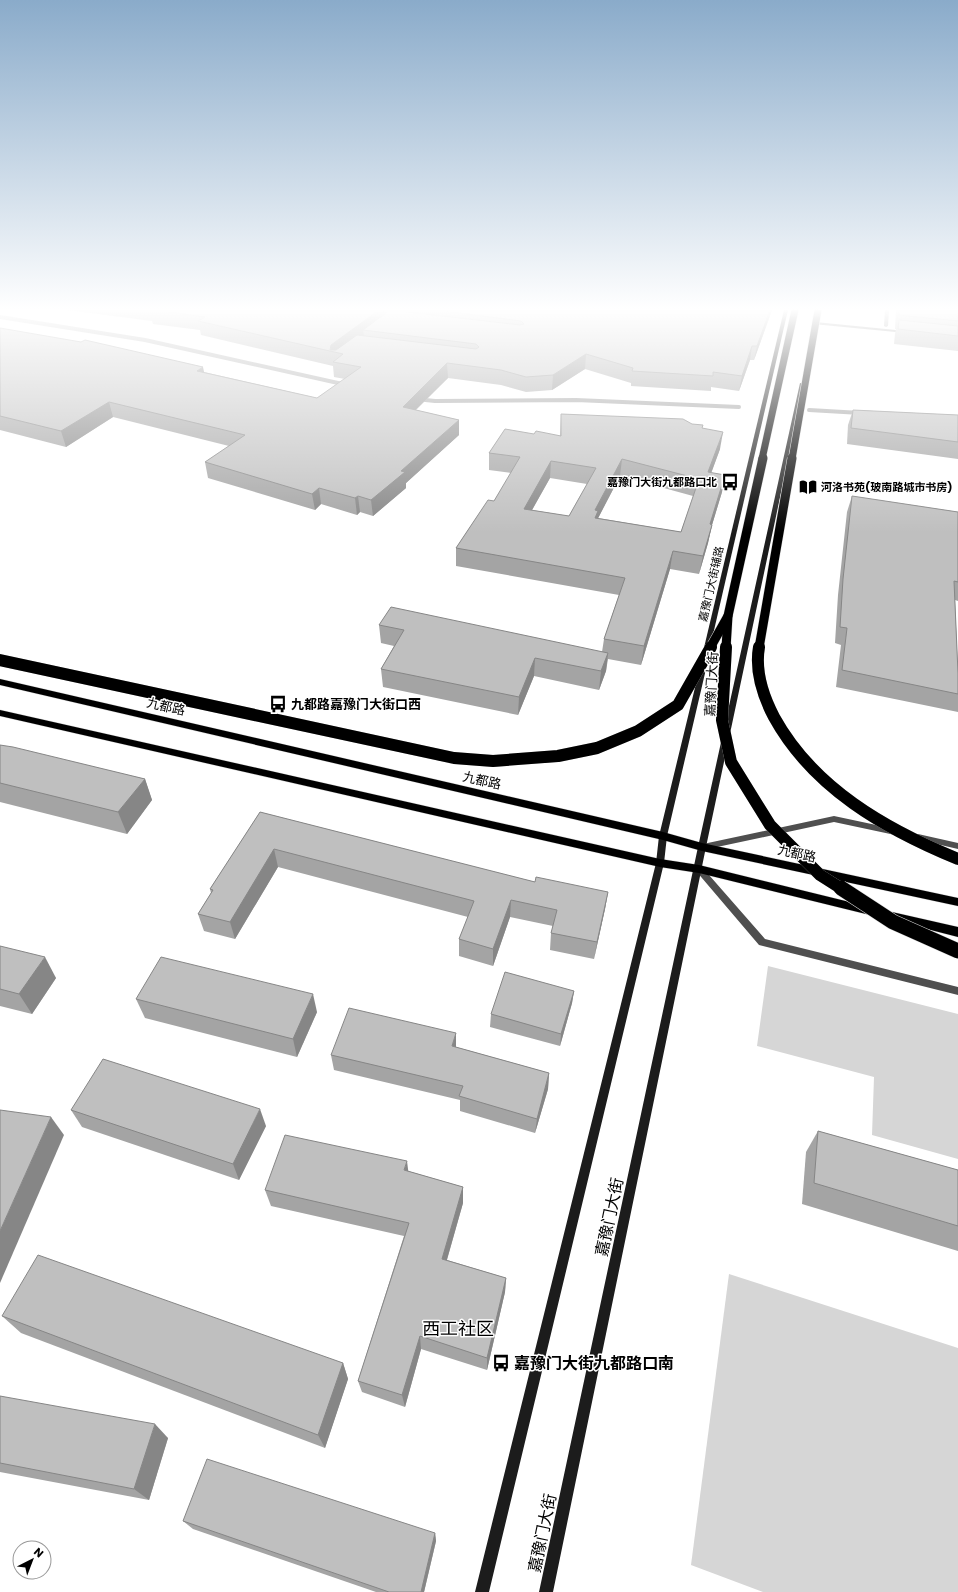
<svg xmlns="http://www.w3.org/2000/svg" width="958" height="1592" font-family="Poppins,'Noto Sans SC',sans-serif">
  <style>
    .green { fill: #d6d6d6 }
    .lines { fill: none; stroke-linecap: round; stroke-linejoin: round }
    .stream { stroke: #9d9d9d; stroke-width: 4 }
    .primary-casing { stroke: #dbdbdb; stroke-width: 1 }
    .lane { fill: #4f4f4f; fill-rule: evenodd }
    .secondary { fill: #1c1c1c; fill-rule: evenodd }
    .primary { fill: #000; fill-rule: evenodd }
    .highway-bridge-far3-casing { stroke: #dbdbdb; stroke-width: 8; stroke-linecap: butt }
    .highway-bridge-far2-casing { stroke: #dbdbdb; stroke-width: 10; stroke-linecap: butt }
    .highway-bridge-far1-casing { stroke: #dbdbdb; stroke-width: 12; stroke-linecap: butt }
    .highway-bridge-casing { stroke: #dbdbdb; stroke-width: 16; stroke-linecap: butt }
    .highway-bridge-far3 { stroke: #000; stroke-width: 7 }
    .highway-bridge-far2 { stroke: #000; stroke-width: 9 }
    .highway-bridge-far1 { stroke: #000; stroke-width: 12 }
    .highway-bridge { stroke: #000; stroke-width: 15 }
    .wall { fill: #a4a4a4; fill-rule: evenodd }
    .shaded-wall { fill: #868686 }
    .building { fill: #bfbfbf; stroke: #868686; fill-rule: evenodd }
    .labels { text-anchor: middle; stroke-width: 3; stroke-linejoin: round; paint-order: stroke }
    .far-poi-label { font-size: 11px; font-weight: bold; fill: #000; stroke: #fff; text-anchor: end }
    .far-street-label { font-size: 11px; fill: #000; stroke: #fff }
    .street-label { font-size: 13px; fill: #000; stroke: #fff }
    .poi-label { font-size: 13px; font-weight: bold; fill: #000; stroke: #fff; text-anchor: start }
    .near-street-label { font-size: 16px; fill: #000; stroke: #fff }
    .near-poi-label { font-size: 16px; font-weight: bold; fill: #000; stroke: #fff; text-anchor: start }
    .near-quarter-label { font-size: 18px; fill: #000; stroke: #fff }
  </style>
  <rect width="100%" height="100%" fill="#fff"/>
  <!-- green -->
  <g class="green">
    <polygon points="768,966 958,1014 958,1159 872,1135 874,1077 757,1046"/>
    <polygon points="729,1274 958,1348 958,1592 763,1592 691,1565"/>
  </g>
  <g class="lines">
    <!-- stream -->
    <g class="stream">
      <polyline points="0,317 145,340 347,385"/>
      <polyline points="416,399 435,401 576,400 739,407"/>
      <polyline points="809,410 861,413"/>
    </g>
    <!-- primary casing -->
    <g class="primary-casing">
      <g id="primary">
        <polygon points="0,679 663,832 702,843 958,898 958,906 702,851 663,840 0,685"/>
        <polygon points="0,710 660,859 699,865 870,907 874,908 876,911 874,914 870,915 699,873 660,867 0,716"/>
        <polygon points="892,912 958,927 958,937 888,919 886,916 888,913"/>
      </g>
    </g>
    <!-- lane -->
    <g class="lane">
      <polygon points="885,310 889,310 888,326 886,327 884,326"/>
      <polygon points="815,322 906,331 908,332 906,333 813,324 813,323"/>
      <polygon points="834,816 895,829 898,830 899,832 898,834 895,835 834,822 703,850 700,849 699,847 700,845 703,844"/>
      <polygon points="918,834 958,843 958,849 915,839 914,837 915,835"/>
      <polygon points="699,866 702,867 765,939 958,987 958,995 759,945 696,871 695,869 696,867"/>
    </g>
    <!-- secondary -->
    <g class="secondary">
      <polygon points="784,310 788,310 709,652 706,654 703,652"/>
      <polygon points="800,383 804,384 706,847 553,1592 539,1592 698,847"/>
      <polygon points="700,667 704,667 706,669 667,836 664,863 489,1592 475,1592 656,863 659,836"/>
    </g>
    <!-- primary -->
    <use href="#primary" class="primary"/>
    <!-- highway-bridge-far3 casing -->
    <g class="highway-bridge-far3-casing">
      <g id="highway-bridge-far3">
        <polyline points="762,459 795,310"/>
        <polyline points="792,459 818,310"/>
      </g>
    </g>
    <!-- highway-bridge-far2 casing -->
    <g class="highway-bridge-far2-casing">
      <g id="highway-bridge-far2">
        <polyline points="710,648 728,616"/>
        <polyline points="726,648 728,616 763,458"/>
        <polyline points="759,648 792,458"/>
      </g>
    </g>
    <!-- highway-bridge-far1 casing -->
    <g class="highway-bridge-far1-casing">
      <g id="highway-bridge-far1">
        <polyline points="726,647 722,720 731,762 770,825 820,875 842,889"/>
        <path d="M759,647c-4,23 4,49 15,70 39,71 111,112 184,142"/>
        <polyline points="0,660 454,758 493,761 558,756 597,748 638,731 678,705 711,647"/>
      </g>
    </g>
    <!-- highway-bridge casing -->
    <g class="highway-bridge-casing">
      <polyline id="highway-bridge" points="841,888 893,922 958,951"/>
    </g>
    <!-- highway-bridge-far3 -->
    <use href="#highway-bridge-far3" class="highway-bridge-far3"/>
    <!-- highway-bridge-far2 -->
    <use href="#highway-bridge-far2" class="highway-bridge-far2"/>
    <!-- highway-bridge-far1 -->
    <use href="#highway-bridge-far1" class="highway-bridge-far1"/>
    <!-- highway-bridge -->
    <use href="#highway-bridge" class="highway-bridge"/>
  </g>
  <!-- wall -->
  <g class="wall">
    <polygon points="67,310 772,310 754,360 750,360 739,391 711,387 711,391 631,386 631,383 585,369 552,390 526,392 501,385 448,378 416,410 459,420 459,435 406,483 406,488 373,516 360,512 357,515 321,504 315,510 208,478 205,462 229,446 113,417 66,447 0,430 0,328 204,372 317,398 345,379 334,377 333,366 201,335 200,330 153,324 152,321"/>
    <polygon points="896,310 958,310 958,351 894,344 895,334 896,329 895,329"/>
    <polygon points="853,410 958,415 958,459 847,444 848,425"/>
    <path d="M561,414l131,10 11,5 17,20 -9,24 14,2 -3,17 -10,33 -4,18 -9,31 -29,-5 -29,96 -33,-6 -2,12 -7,19 -65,-14 -16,39 -135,-28 -2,-18 13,-23 -13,-3 -2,-18 223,27 2,-13 15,-44 -163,-29v-18l38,-47 17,-28 -22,-3v-17l45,-19 26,2zM620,476l73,20 -12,36 -83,-14zM550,478l37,6 -18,32 -37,-6z"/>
    <polygon points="852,496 958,512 958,601 955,600 958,673 958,712 836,687 841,645 835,643 838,595 847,512"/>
    <polygon points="0,745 145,779 152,800 127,834 0,802"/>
    <polygon points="260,812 535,882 608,892 605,909 594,959 550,950 551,933 553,926 510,917 493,966 459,956 459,939 468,917 278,867 235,939 204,931 198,914 211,893 210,889"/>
    <polygon points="0,946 56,978 32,1014 0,1006"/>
    <polygon points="574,991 572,1003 560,1046 490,1027 491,1014"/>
    <polygon points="136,999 317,1012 297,1057 145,1018"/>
    <polygon points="456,1047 549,1073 548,1089 535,1133 460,1111 460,1100 334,1070 331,1055"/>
    <polygon points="71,1110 266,1126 239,1180 82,1127"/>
    <polygon points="818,1131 958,1170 958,1251 802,1204 806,1152"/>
    <polygon points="408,1171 463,1187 463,1203 447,1260 506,1278 505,1292 487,1370 421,1349 405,1407 362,1392 358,1381 404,1236 271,1206 265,1190"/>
    <polygon points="2,1316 343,1363 348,1379 325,1448 21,1333"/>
    <polygon points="0,1396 168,1438 149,1500 0,1472"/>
    <polygon points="183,1521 435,1533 436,1541 424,1592 376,1592 193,1529"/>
  </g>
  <!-- shaded-wall -->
  <g class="shaded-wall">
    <polygon points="379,310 395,310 363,330 364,336 341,353 331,351 331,345"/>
    <polygon points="770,310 772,310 754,360 757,346"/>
    <polygon points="752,346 750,360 739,391 742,376"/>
    <polygon points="586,354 585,369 552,390 553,375"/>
    <polygon points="447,363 448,378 403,422 403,407"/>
    <polygon points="203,367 206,381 197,371"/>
    <polygon points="109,402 113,417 66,447 61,431"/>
    <polygon points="459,420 459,435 406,483 406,488 373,516 371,500 401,471"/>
    <polygon points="723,432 720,449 705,490 708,472"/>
    <polygon points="622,459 620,476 593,528 595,510"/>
    <polygon points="551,461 550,478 523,526 524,509"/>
    <polygon points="725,475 722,492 712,525 708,543 699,574 710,524"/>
    <polygon points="319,488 321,504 315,510 312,494"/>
    <polygon points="358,496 360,512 357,515 355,498"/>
    <polygon points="673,551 670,569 641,665 644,646"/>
    <polygon points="608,653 606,671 599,690 601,671"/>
    <polygon points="535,658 534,676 518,715 519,697"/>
    <polygon points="145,779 152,800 127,834 118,812"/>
    <polygon points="274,849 278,867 235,939 230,922"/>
    <polygon points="608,892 605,909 594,959 597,942"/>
    <polygon points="511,900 510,917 493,966 493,949"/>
    <polygon points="45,957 56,978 32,1014 19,994"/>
    <polygon points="574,991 572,1003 560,1046 561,1034"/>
    <polygon points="313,994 317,1012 297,1057 293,1039"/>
    <polygon points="456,1033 456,1048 452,1046"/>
    <polygon points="549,1073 548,1089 535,1133 537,1119"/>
    <polygon points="260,1109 266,1126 239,1180 233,1164"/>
    <polygon points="51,1117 64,1135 0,1283 0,1231"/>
    <polygon points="407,1161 409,1177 404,1170"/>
    <polygon points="463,1187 463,1203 443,1273 442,1259"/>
    <polygon points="506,1278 505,1292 487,1370 487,1358"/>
    <polygon points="420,1336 421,1349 405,1407 402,1395"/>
    <polygon points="343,1363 348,1379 325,1448 318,1435"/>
    <polygon points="155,1424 168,1438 149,1500 134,1489"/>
    <polygon points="435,1533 436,1541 424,1592 421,1592"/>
  </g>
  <!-- building -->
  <g class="building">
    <polygon points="155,310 379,310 331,345 330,350 336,350 357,335 476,349 479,347 476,344 363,330 390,310 520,325 524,324 521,321 436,310 770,310 757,346 752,346 742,376 713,372 713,376 632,371 633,368 586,354 553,375 526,377 501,370 447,363 403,407 459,420 401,471 405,472 371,500 358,496 355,498 319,488 312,494 205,462 245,435 109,402 61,431 0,416 0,328 81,342 85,340 203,367 197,371 317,398 361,367 333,362 343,354 198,321 205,317"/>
    <polygon points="899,310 958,310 958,321 899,315"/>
    <polygon points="899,320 958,326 958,336 898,329"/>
    <polygon points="853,410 958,415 958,442 851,428"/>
    <path d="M561,414l122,5 9,5 11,1 -1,3 21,4 -15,40 17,3 -15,49 2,1 -9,31 -30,-5 -29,95 -40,-7 21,-61 -169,-30 32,-48 6,1 26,-44 -31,-4 16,-24 29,5 2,-3 25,5zM622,459l77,20 -18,53 -86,-14 3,-7 -3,-1zM551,461l45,7 -27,48 -45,-7z"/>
    <polygon points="852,496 958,512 958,582 954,581 958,673 958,694 842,670 847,628 840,627 843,579"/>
    <polygon points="391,607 608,653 601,671 535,658 519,697 381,669 404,630 379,625"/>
    <polygon points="0,745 13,747 145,779 118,812 0,783"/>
    <polygon points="260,812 535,882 536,877 608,892 597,942 551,933 557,910 511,900 493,949 459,939 474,901 274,849 230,922 198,914 213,890 210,889"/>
    <polygon points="0,946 45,957 19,994 0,989"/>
    <polygon points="161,957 313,994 293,1039 136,999"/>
    <polygon points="505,972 574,991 561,1034 491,1014"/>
    <polygon points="349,1008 456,1033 452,1046 549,1073 537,1119 459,1096 463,1086 331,1055"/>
    <polygon points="103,1059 260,1109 233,1164 71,1110"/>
    <polygon points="0,1110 51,1117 0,1231"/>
    <polygon points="818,1131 958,1170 958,1226 814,1183"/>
    <polygon points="285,1135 407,1161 404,1170 463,1187 442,1259 506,1278 487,1358 420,1336 402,1395 358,1381 409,1223 265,1190"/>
    <polygon points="38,1255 343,1363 318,1435 2,1316"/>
    <polygon points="0,1396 155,1424 134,1489 0,1463"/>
    <polygon points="207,1459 435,1533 421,1592 389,1592 183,1521"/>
  </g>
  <!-- sky -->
  <linearGradient id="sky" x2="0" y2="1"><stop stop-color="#8aabca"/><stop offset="0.58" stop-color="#fff"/><stop offset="1" stop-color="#fff" stop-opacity="0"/></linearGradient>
  <rect width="958" height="533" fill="url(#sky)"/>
  <!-- icons -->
  <defs>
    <g id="bus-bare" transform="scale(1.38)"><path d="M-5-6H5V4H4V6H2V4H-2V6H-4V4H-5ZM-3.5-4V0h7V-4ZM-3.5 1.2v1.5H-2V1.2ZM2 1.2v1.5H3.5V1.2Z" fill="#000" stroke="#fff" stroke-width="2.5" paint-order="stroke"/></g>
    <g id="library-bare" transform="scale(1.38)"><path d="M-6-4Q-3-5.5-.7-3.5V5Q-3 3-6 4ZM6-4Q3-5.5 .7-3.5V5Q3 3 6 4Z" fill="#000" stroke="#fff" stroke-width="2.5" paint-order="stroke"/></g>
  </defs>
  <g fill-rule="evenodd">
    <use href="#bus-bare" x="730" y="482"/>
    <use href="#library-bare" x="808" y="487"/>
    <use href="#bus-bare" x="278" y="704"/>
    <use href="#bus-bare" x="501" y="1363"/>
  </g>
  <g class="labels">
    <!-- far-poi labels -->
    <g class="far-poi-label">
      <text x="717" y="486">嘉豫门大街九都路口北</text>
      <text x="821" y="491" text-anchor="start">河洛书苑(玻南路城市书房)</text>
    </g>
    <!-- far-street labels -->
    <g class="far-street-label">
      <text transform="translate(711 584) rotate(-77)" y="4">嘉豫门大街辅路</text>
    </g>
    <!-- street labels -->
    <g class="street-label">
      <text transform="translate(711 684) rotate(-87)" y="5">嘉豫门大街</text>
      <text transform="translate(166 706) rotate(13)" y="5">九都路</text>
      <text transform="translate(482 780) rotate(13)" y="5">九都路</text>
      <text transform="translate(797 853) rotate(12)" y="5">九都路</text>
    </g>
    <!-- poi labels -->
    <g class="poi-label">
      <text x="291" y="709">九都路嘉豫门大街口西</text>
    </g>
    <!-- near-street labels -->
    <g class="near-street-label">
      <text transform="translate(609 1217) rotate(-78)" y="6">嘉豫门大街</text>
      <text transform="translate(542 1533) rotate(-78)" y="6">嘉豫门大街</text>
    </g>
    <!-- near-poi labels -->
    <g class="near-poi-label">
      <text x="514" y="1369">嘉豫门大街九都路口南</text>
    </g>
    <!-- near-quarter labels -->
    <g class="near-quarter-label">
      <text x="458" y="1335">西工社区</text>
    </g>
  </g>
  <!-- north arrow -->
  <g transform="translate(32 1560) rotate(42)"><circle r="19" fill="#ffffff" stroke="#999999"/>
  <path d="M0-3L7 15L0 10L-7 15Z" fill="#000000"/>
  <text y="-6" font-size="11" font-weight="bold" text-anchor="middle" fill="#000000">N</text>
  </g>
</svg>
